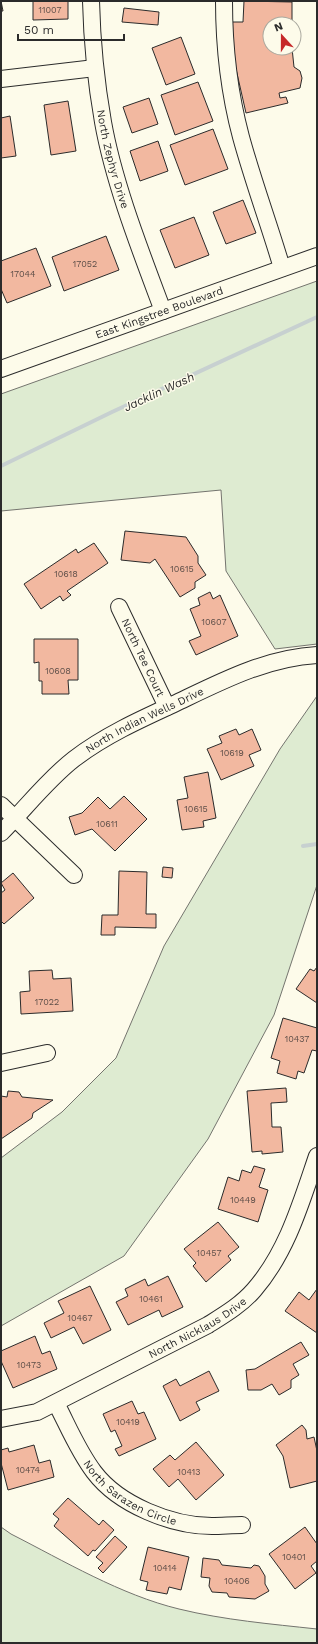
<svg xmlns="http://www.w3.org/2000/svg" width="318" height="1644" font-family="'Work Sans',sans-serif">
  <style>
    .green { fill: #deebd1; stroke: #74746e }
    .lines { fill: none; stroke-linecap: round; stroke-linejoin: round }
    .stream { stroke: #c7d0d0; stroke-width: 4 }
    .building { fill: #f2b8a0; stroke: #2b2b2b }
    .minor-casing { stroke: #2b2b2b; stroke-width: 18 }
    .minor { stroke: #fdfbea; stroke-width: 16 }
    .labels { text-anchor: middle; stroke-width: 3; stroke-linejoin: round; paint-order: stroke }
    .number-label { font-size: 9px; fill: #5d4e48 }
    .street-label { font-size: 11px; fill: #2b2b2b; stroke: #fdfbea }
    .water-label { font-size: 12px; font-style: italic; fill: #2b2b2b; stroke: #fdfbea }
  </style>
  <rect width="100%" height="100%" fill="#fdfbea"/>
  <!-- green -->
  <g class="green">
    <polygon points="317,281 317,644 275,649 226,571 221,490 1,511 1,394"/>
    <polygon points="317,696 317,885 274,1015 208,1139 124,1256 1,1326 1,1158 62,1112 116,1058 164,946 280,749"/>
    <path d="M1,1527l10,7c53,27 110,61 168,75 45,11 92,15 138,20v14h-316z"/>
  </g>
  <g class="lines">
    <!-- stream -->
    <g class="stream">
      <polyline points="1,466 112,412 317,317"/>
      <polyline points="303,846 317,844"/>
    </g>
  </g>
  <!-- building -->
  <g class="building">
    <polygon points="1,1 3,11 1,11"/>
    <polygon points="33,1 68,1 68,19 33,20"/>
    <polygon points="244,1 292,2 292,24 270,24 270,48 292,48 294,67 300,71 302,78 300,88 279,93 280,98 286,97 288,103 246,113 236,69 234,70 229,22 243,22"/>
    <polygon points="124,8 159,12 158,25 122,22"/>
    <polygon points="181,37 195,74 166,85 152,48"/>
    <polygon points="198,82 213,121 175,135 161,95"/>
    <polygon points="149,98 158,124 132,133 123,107"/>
    <polygon points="68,101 76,151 51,155 44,105"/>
    <polygon points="10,116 16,156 1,158 1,118"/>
    <polygon points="213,129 228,169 185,185 170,145"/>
    <polygon points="158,141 168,171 140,181 130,151"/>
    <polygon points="243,200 256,233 226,244 213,212"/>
    <polygon points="194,217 209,255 175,268 160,230"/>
    <polygon points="106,236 119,270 64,291 52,257"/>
    <polygon points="36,248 51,286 7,303 1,289 1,261"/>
    <polygon points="125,531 186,537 198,556 198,563 206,575 195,582 195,588 180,597 155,559 150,563 121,560"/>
    <polygon points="94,543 108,563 67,591 71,595 63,601 60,596 41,609 24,584 76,549 78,553"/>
    <polygon points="210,592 213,599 220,595 238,636 196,655 189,641 201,636 190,609 200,605 198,598"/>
    <polygon points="34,639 78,639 78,680 68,680 69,694 42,694 42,681 39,681 39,662 34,663"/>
    <polygon points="236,729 239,735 252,729 261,750 249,755 254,766 221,780 207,749 222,743 219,736"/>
    <polygon points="208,772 216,818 203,821 204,827 182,830 177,800 188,798 184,777"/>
    <polygon points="124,796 147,819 115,851 92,829 75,835 69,817 82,813 98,797 110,809"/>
    <polygon points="163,867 173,868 172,878 162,877"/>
    <polygon points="119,871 147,872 146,914 156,914 156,928 115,927 115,935 101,935 102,915 118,915"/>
    <polygon points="13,873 34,898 4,924 1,921 1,893 5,890 1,883"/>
    <polygon points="317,967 317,1003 296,989 310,969 314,971"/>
    <polygon points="52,970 53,979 71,978 73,1011 21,1014 20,992 30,991 29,971"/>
    <polygon points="283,1018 317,1028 317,1051 312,1050 304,1073 298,1071 296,1079 277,1073 280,1061 271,1058"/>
    <polygon points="286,1088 287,1102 271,1103 272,1127 281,1127 283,1152 262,1154 262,1151 252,1152 247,1091"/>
    <polygon points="8,1091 19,1092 22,1097 53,1100 33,1113 32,1118 1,1139 1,1096 7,1097"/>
    <polygon points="254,1166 265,1169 259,1187 268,1190 258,1222 218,1209 228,1177 239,1181 242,1170 251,1173"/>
    <polygon points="218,1222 239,1247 228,1256 231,1260 206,1282 193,1266 196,1263 184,1249"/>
    <polygon points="168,1276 183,1307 162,1317 159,1310 128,1325 116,1302 128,1296 125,1289 145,1279 148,1286"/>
    <polygon points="90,1286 111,1330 83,1344 74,1327 51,1338 44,1323 64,1313 58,1301"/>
    <polygon points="317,1289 317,1333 285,1311 299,1292 309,1300"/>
    <polygon points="35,1336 42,1354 50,1351 57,1369 13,1388 1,1361 1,1351"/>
    <polygon points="301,1342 309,1355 293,1364 299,1375 291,1380 291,1388 279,1395 272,1384 261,1390 248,1390 246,1370 255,1369"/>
    <polygon points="209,1371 219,1391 196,1402 200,1410 180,1421 163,1386 176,1379 180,1386"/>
    <polygon points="132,1401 138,1414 144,1412 156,1439 119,1456 115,1449 122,1446 115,1430 111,1432 103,1414"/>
    <polygon points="302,1425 306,1430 307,1439 314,1437 317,1451 317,1481 290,1488 283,1456 276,1445"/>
    <polygon points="196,1442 224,1475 196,1500 178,1479 169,1487 153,1469 170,1455 175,1460"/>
    <polygon points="34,1445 39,1463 50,1460 54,1477 8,1490 1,1463 1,1450 8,1448 9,1452"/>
    <polygon points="68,1498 99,1525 103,1520 114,1530 95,1551 93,1550 88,1556 54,1526 59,1519 53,1514"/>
    <polygon points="305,1527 317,1544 317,1561 311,1566 316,1573 295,1589 269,1554"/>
    <polygon points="115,1536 127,1547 103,1573 98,1568 103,1563 96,1557"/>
    <polygon points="148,1547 189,1557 181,1590 169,1587 167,1594 146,1590 148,1582 140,1580"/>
    <polygon points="203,1558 219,1560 222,1565 251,1568 254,1565 259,1566 265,1576 265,1584 269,1591 255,1599 229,1597 227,1593 212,1592 209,1586 210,1578 201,1577"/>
  </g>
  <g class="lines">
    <!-- minor casing -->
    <g class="minor-casing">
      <g id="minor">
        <path id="s1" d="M91,1c1,41 5,81 12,121 11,62 38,130 60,189"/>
        <path d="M224,1c0,46 5,91 17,136 12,44 28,87 41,131"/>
        <polyline points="1,79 95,68"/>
        <path id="s2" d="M1,369l316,-113"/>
        <path id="s3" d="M119,607l48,100"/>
        <polyline points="1,805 74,875"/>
        <path id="s4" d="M1,833c24,-24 46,-53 73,-74 30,-23 65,-39 100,-55 46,-22 91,-46 143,-49"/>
        <polyline points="1,1063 47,1053"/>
        <path id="s5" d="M56,1403c12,23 22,48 38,69 25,33 78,54 118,54 10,0 20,-1 30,-1"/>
        <path id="s6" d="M1,1419l36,-7 171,-87c16,-10 33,-20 46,-35 33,-38 47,-87 63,-134"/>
      </g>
    </g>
    <!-- minor -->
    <use href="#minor" class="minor"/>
  </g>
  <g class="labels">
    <!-- number labels -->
    <g class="number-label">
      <text x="50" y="13">11007</text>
      <text x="85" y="267">17052</text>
      <text x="23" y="277">17044</text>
      <text x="182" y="572">10615</text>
      <text x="66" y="577">10618</text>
      <text x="214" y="625">10607</text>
      <text x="58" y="674">10608</text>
      <text x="232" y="756">10619</text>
      <text x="196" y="812">10615</text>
      <text x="107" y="827">10611</text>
      <text x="47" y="1005">17022</text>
      <text x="297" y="1042">10437</text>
      <text x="243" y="1203">10449</text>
      <text x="209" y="1256">10457</text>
      <text x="151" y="1302">10461</text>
      <text x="80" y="1321">10467</text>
      <text x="29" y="1368">10473</text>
      <text x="128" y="1425">10419</text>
      <text x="28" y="1473">10474</text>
      <text x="189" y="1475">10413</text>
      <text x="294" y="1560">10401</text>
      <text x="165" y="1571">10414</text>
      <text x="237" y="1584">10406</text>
    </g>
    <!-- street labels -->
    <g class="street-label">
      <text dy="4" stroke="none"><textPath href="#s1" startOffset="160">North Zephyr Drive</textPath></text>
      <text dy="4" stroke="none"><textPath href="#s2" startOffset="168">East Kingstree Boulevard</textPath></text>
      <text dy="4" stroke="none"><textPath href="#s3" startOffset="56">North Tee Court</textPath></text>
      <text dy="4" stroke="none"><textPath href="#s4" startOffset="185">North Indian Wells Drive</textPath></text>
      <text dy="4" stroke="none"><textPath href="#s6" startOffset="218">North Nicklaus Drive</textPath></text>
      <text dy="4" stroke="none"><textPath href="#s5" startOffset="121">North Sarazen Circle</textPath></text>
    </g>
    <!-- water labels -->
    <g class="water-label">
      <text transform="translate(159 392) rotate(-25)" y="4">Jacklin Wash</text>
    </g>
  </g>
  <!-- border -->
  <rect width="318" height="1644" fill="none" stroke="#2b2b2b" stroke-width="4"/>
  <!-- north arrow -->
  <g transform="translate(282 36) rotate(339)"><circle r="19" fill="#fdfbea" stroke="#a9a89e"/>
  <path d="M0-3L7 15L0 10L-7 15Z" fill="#c62828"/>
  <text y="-6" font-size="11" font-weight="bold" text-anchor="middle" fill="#2b2b2b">N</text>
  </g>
  <!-- scale -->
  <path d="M18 34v6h106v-6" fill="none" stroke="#2b2b2b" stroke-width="2"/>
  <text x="24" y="34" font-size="12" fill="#2b2b2b" stroke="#fdfbea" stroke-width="3" paint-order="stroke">50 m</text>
</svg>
